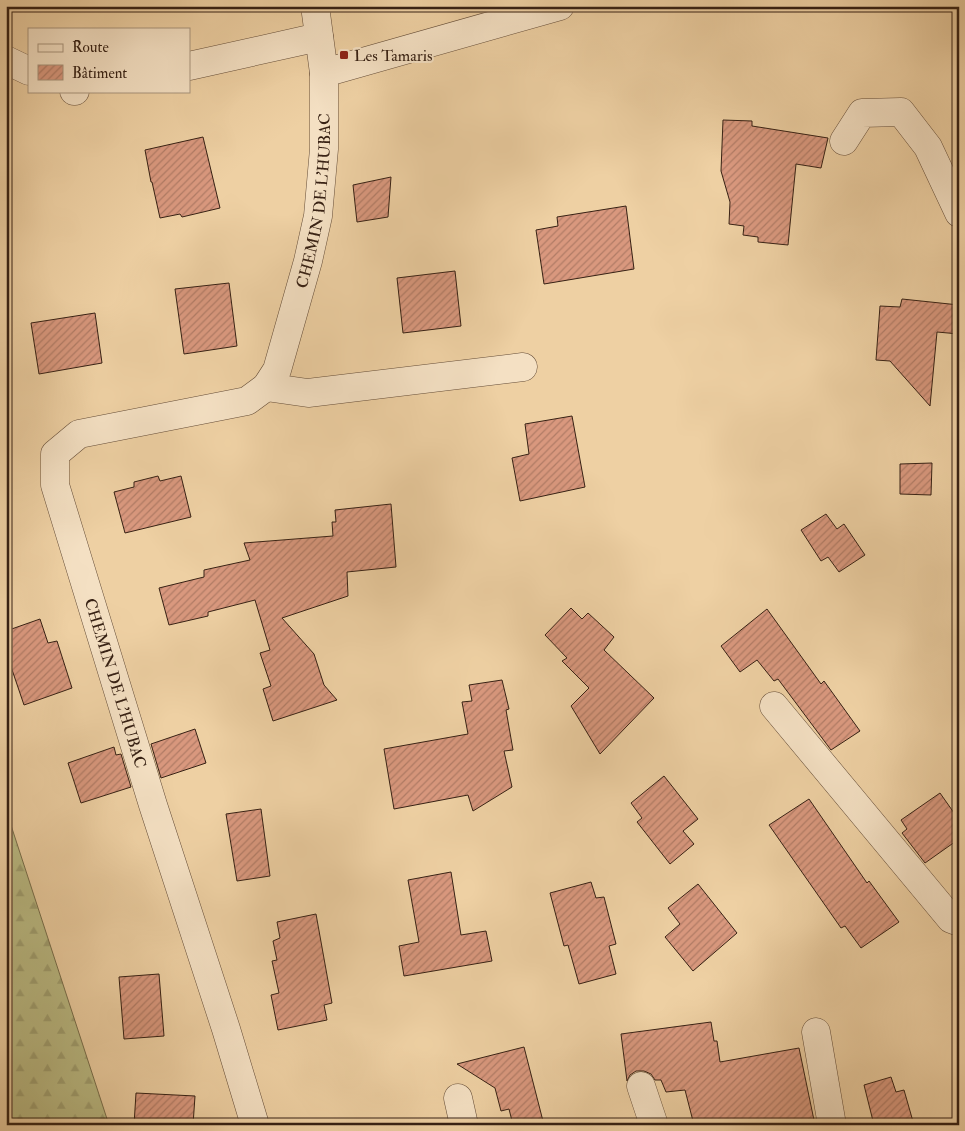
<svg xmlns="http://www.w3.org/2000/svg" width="965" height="1131" font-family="'IM FELL Double Pica',serif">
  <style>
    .forest { fill: url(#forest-firs); stroke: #786e4c }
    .building { fill: url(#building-hatch); stroke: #372114 }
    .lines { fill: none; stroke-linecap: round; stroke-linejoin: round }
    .minor-casing { stroke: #654d38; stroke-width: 29 }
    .minor { stroke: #f4e0c3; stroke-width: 28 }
    .poi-dot { fill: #8f2418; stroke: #f4e0c3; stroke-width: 2 }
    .labels { text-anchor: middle; stroke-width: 4; stroke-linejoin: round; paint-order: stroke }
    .poi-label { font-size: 16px; fill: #372114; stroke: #f4e0c3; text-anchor: start }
    .street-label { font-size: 16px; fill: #372114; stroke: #f4e0c3 }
  </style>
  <defs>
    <pattern id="forest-firs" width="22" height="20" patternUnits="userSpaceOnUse" patternTransform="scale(1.25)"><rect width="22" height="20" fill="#babb84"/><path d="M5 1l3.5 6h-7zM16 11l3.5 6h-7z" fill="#a0a071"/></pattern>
    <pattern id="building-hatch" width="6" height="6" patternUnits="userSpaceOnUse" patternTransform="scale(1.25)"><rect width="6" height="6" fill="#d9987e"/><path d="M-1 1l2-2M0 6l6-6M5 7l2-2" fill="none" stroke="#b17c66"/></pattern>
  </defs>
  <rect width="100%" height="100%" fill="#eed0a3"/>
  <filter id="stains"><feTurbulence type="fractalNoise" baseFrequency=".004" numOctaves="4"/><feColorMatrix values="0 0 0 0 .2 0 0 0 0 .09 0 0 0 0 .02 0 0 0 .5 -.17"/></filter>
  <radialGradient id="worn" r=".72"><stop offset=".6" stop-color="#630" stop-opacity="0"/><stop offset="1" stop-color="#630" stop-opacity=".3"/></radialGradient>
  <!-- forest -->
  <polygon class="forest" points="6,810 109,1125 6,1125"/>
  <!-- building -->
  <g class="building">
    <polygon points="723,120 752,121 752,126 828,138 821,168 796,164 788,245 758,242 758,237 743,235 744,226 729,224 730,202 721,171"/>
    <polygon points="203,137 220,208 182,217 180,214 160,218 152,182 151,182 145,150"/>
    <polygon points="391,177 388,217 357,222 353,185"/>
    <polygon points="626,206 634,269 544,284 536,230 558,226 557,217"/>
    <polygon points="455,271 461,326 403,333 397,278"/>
    <polygon points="229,283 237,346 184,354 175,289"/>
    <polygon points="902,299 959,305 959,334 937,332 930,406 890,361 876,360 880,306 900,307"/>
    <polygon points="95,313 102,363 39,374 31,323"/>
    <polygon points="572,416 585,487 520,501 512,458 529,454 525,424"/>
    <polygon points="932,463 931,495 900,494 900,464"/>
    <polygon points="158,476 160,481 181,476 191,517 125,533 114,492 134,487 134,482"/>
    <polygon points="391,504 396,567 347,572 348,596 282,618 314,654 324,685 337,700 273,721 263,689 271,686 260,653 270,650 255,600 208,612 208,616 169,625 159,588 204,577 204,570 250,560 244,543 333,536 332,522 336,522 335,510"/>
    <polygon points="826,514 837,529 844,524 865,555 839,572 828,557 821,561 801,530"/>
    <polygon points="571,608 582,619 588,613 614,637 604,650 654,698 600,754 571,706 589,688 562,661 567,658 545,635"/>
    <polygon points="767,609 821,684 824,681 860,731 831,750 778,679 774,681 757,660 740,672 721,646"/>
    <polygon points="40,619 48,643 57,641 72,688 24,705 6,652 6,631"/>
    <polygon points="502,680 509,709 506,710 513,750 504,751 512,787 473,811 468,795 394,809 384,749 468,734 462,702 472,701 469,685"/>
    <polygon points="195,729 206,763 161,778 151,744"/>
    <polygon points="114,747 116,755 121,754 131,787 81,803 68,763"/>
    <polygon points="664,776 698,819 683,831 694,844 670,864 637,822 642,818 631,803"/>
    <polygon points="940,793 959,820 959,839 925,863 902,833 907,829 901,820"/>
    <polygon points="809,799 867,883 869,881 899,922 861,948 845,926 841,928 769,825"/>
    <polygon points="261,809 270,876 237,881 226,814"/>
    <polygon points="451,872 461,935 486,931 492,961 404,976 399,946 419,942 408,880"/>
    <polygon points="591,882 596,898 604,897 616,944 609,946 616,974 579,984 568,945 564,946 550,893"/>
    <polygon points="698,884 737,933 693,971 665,937 680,924 668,908"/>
    <polygon points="316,914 332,1003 324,1005 327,1020 278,1030 271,995 279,993 272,961 277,960 273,941 280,938 277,922"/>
    <polygon points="159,974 164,1036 124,1039 119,977"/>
    <polygon points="711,1022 714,1041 717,1041 720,1062 799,1048 815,1125 694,1125 685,1090 666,1092 661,1080 655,1080 651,1074 644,1071 636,1071 630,1075 627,1081 621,1034"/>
    <polygon points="524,1047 544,1125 513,1125 509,1109 501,1111 495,1088 457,1064"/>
    <polygon points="891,1077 896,1092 904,1090 914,1125 874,1125 864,1085"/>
    <polygon points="136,1093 195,1096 193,1125 134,1125"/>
  </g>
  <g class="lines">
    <!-- minor casing -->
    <g class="minor-casing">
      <g id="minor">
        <polyline points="6,60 29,71"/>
        <polyline points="189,66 319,37"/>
        <polyline points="324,73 560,6"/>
        <polyline points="74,91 75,91"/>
        <polyline points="844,141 862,113 901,112 928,147 959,213"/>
        <polyline points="266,387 308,393 523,367"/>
        <polyline points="774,706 951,919 959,922"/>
        <polyline points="816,1032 832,1125"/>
        <polyline points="641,1086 654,1125"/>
        <polyline points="458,1098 464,1125"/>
        <path id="s1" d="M255,1125l-29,-96 -73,-224 -98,-320v-31l24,-20 168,-33 19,-14 11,-17 31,-109 10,-45 6,-67v-76l-9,-67"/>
      </g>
    </g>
    <!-- minor -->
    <use href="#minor" class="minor"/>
  </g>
  <!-- markers -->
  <rect class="poi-dot" x="339" y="50" width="10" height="10" rx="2.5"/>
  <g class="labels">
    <!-- poi labels -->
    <g class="poi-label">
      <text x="354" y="61">Les Tamaris</text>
    </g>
    <!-- street labels -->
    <g class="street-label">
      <text dy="6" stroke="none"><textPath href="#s1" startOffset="1122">CHEMIN DE L'HUBAC</textPath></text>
      <text transform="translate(116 683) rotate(73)" y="6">CHEMIN DE L'HUBAC</text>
    </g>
  </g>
  <!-- margin -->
  <rect width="965" height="1131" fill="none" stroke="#eed0a3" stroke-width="25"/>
  <rect x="8" y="8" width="950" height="1116" fill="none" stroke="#372114" stroke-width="2.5"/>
  <rect x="12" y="12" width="940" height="1106" fill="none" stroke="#372114"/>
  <!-- legend -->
  <rect x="28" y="28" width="162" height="65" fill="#f4e0c3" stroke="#a8947d"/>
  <rect x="38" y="44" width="25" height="8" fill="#f4e0c3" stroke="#a8947d"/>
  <text x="72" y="52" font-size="15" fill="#372114">Route</text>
  <rect x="38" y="65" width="25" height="15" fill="url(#building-hatch)" stroke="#a8947d"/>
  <text x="72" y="78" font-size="15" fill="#372114">Bâtiment</text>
  <rect width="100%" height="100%" filter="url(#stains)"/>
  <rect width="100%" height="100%" fill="url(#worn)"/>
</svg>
